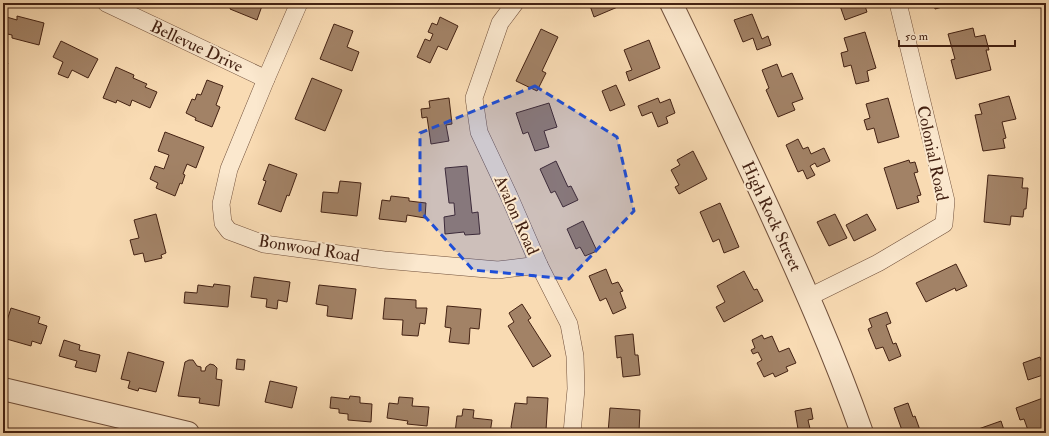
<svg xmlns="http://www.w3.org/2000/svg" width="1049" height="436" font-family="'IM FELL Double Pica',serif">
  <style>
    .building { fill: #a28266; stroke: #442213 }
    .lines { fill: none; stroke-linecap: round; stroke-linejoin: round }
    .minor-casing { stroke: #71503b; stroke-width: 18 }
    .tertiary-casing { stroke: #71503b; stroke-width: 24 }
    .minor { stroke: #fbe8ce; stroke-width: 17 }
    .tertiary { stroke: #fbe8ce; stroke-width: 22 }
    .marked { fill: #1d4ed8; fill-opacity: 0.2; stroke: #1d4ed8; stroke-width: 3; stroke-dasharray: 8 5; stroke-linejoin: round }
    .labels { text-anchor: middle; stroke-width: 4; stroke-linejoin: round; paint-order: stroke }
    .street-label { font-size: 17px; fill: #442213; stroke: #fbe8ce }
  </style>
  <rect width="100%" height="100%" fill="#f9dbb3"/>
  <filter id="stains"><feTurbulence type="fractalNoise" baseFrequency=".005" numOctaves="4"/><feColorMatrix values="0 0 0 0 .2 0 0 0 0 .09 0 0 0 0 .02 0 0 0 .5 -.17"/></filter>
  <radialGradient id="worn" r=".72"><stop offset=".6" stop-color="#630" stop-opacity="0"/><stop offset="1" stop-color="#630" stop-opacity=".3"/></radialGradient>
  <!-- building -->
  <g class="building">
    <polygon points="232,3 263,3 257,20 230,9"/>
    <polygon points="589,3 627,3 594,17"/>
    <polygon points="839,3 864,3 867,12 845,20"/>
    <polygon points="934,3 957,3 935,9"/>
    <polygon points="752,14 762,39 768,36 771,45 757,50 753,38 743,42 734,20"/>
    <polygon points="3,16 17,20 17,16 44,23 39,45 12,38 12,35 3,33"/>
    <polygon points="440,17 458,26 447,50 438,46 430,63 417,57 425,39 430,41 433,34 428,32 432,23 437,25"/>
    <polygon points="334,24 353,31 347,47 359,52 352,71 320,59"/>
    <polygon points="973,28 975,37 985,35 989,50 986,50 991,70 956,79 951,60 955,59 948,34"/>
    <polygon points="541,29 558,37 542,71 546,73 537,91 516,81"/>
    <polygon points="865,32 876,68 867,71 869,81 856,84 851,65 844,67 841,53 848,51 844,38"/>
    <polygon points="649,40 660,68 629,81 626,72 632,70 624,50"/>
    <polygon points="61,41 98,59 88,78 72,70 68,78 58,74 63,62 53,57"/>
    <polygon points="3,60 8,63 3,71"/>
    <polygon points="777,64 782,77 792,73 803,99 792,103 795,110 778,117 766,90 769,88 762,70"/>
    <polygon points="116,67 134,75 133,78 147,84 145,87 157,92 150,108 132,100 130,106 117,100 116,103 103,98"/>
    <polygon points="312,78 342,90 325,131 295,119"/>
    <polygon points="207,80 223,86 216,105 220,107 212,127 195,120 196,118 186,113 192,99 195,100 197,94 201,95"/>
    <polygon points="616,85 625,105 610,111 602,91"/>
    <polygon points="1009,96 1016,119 1002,122 1006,138 1003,139 1005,148 983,151 975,115 982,114 979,104"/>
    <polygon points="449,98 452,124 446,125 449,141 431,144 427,117 422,118 421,109 430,108 429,101"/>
    <polygon points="658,98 660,103 670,99 675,113 666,117 668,123 658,127 652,112 642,116 638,106"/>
    <polygon points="888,98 899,137 878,143 874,128 867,130 864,120 870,118 866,104"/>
    <polygon points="549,103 557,127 544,131 549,147 535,151 528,132 523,134 516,113"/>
    <polygon points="165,132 204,147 196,168 187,164 183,174 185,175 182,184 180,183 175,196 156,188 158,183 150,179 155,166 164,169 169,155 158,151"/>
    <polygon points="798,139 803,149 808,147 811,154 824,148 830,161 817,167 815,163 810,166 815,175 807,179 803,170 798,172 786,145"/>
    <polygon points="693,151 707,179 679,194 675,187 679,185 671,170 680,165 677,160"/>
    <polygon points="909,160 910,163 915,162 918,172 914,173 921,195 917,196 919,202 897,209 884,168"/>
    <polygon points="556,161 568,187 571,186 578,200 563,207 555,191 551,193 540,169"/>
    <polygon points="269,164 297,174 289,196 287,195 281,212 258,204 266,181 263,180"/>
    <polygon points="467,166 472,213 478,212 480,234 465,235 464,232 445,234 444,217 455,215 454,203 449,203 445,168"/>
    <polygon points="988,175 1023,178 1022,188 1028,188 1026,209 1024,209 1023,217 1011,216 1010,225 984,222"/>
    <polygon points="340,181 361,183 357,216 321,212 323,192 338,193"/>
    <polygon points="391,196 409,198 409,201 426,203 425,218 407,215 406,222 379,219 382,200 390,201"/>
    <polygon points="720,203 739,247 724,253 719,239 713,242 700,212"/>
    <polygon points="156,214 166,253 161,255 162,258 145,262 143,253 134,255 130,240 139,238 134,220"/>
    <polygon points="835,214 847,238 829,246 817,222"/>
    <polygon points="867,214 876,230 854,241 846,225"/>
    <polygon points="583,221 597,251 585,256 580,247 576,249 567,229"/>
    <polygon points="956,264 967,286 956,291 955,288 926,302 916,283"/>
    <polygon points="606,269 612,284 618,282 623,291 620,292 626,308 613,314 606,298 600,301 589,276"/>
    <polygon points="744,271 754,290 757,289 763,301 724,322 716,307 725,302 717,286"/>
    <polygon points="254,277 290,282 287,302 278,300 277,309 266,307 267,299 251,297"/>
    <polygon points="214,284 230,286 228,307 184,303 185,292 197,293 198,285 213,287"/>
    <polygon points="319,285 356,289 352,319 327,316 328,306 316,304"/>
    <polygon points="385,298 416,300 416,308 427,308 425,324 420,323 418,336 402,335 403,320 383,319"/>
    <polygon points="522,304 531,318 528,320 551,356 533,367 508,326 514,322 509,313"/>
    <polygon points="447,306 481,309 479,329 470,328 469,344 449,342 451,328 445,327"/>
    <polygon points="11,308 40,317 38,323 47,326 41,344 32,341 31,346 3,338 3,333"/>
    <polygon points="887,312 891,323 886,325 893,344 896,343 901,356 889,361 883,347 876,349 868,329 872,327 869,319"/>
    <polygon points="633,334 635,355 638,355 640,375 623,377 621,357 617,358 615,336"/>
    <polygon points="762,335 764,339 772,336 779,352 789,348 796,363 786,367 788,371 775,377 773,373 764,377 757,363 762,360 758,352 753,354 751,350 755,348 752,340"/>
    <polygon points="64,340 80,345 79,350 100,355 96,372 75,367 77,361 59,356"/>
    <polygon points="128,352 164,362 156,392 139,388 138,391 128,388 130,381 121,379"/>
    <polygon points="1040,357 1046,374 1028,380 1023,363"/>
    <polygon points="237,359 245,360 244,370 236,369"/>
    <polygon points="189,360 193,360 197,366 201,367 201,371 205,371 206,367 210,364 214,365 217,368 216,379 222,380 219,406 199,403 200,398 178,396 185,362"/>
    <polygon points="270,381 297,387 292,408 265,402"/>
    <polygon points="350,396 360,397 360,403 372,404 371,422 348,420 348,414 339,413 339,409 330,408 331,397 349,399"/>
    <polygon points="399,397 413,398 412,406 429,407 427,426 407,424 408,421 387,418 389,403 398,404"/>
    <polygon points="527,397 548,398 546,430 542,430 542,433 519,433 520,432 515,432 511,427 515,403 527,404"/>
    <polygon points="1043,398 1046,405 1046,429 1034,433 1029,433 1024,419 1020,420 1016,408"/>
    <polygon points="908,403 913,417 915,416 921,433 903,433 894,408"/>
    <polygon points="610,408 640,410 639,432 608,433"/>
    <polygon points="811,408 813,419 808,420 811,433 791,433 790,430 798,429 795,411"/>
    <polygon points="463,409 474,410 473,418 492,420 490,433 455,433 457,416 462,416"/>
    <polygon points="1001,421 1005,433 967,433"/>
    <polygon points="686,429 703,430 703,433 686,433"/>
  </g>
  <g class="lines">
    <!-- minor casing -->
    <g class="minor-casing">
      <g id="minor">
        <polyline points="106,3 266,79"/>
        <polyline points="299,3 266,79 229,169 221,204 223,223 229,231 264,244 384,260 498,270 539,265"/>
        <polyline points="515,3 500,23 474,98 479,132 509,196 539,265 569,324 575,356 576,389 572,433"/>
        <polyline points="809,297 878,263 944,224 946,201 898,3"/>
      </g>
    </g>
    <!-- tertiary casing -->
    <g class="tertiary-casing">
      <g id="tertiary">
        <path d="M671,3c32,66 63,131 94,198 35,76 69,152 97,232"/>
        <polyline points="3,389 188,433"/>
      </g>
    </g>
    <!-- minor -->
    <use href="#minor" class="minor"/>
    <!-- tertiary -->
    <use href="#tertiary" class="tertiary"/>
  </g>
  <!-- marked area -->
  <path class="marked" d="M535,86l82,51 17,74 -65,68 -96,-9 -53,-59v-78z"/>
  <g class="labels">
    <!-- street labels -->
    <g class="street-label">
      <text transform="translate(197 46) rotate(25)" y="6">Bellevue Drive</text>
      <text transform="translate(933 153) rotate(78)" y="6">Colonial Road</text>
      <text transform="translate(517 215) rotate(66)" y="6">Avalon Road</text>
      <text transform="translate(772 216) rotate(65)" y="6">High Rock Street</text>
      <text transform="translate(309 248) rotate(9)" y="6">Bonwood Road</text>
    </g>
  </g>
  <!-- margin -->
  <rect width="1049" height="436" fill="none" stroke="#f9dbb3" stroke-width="16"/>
  <rect x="4" y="4" width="1041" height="428" fill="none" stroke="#442213" stroke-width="2"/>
  <rect x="8" y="8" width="1033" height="420" fill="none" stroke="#442213"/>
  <!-- scale -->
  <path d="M899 40v6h116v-6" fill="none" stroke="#442213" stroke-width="2"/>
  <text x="905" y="40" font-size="12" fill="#442213" stroke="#fbe8ce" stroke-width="3" paint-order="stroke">50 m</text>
  <rect width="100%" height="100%" filter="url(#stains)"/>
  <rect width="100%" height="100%" fill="url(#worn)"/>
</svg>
